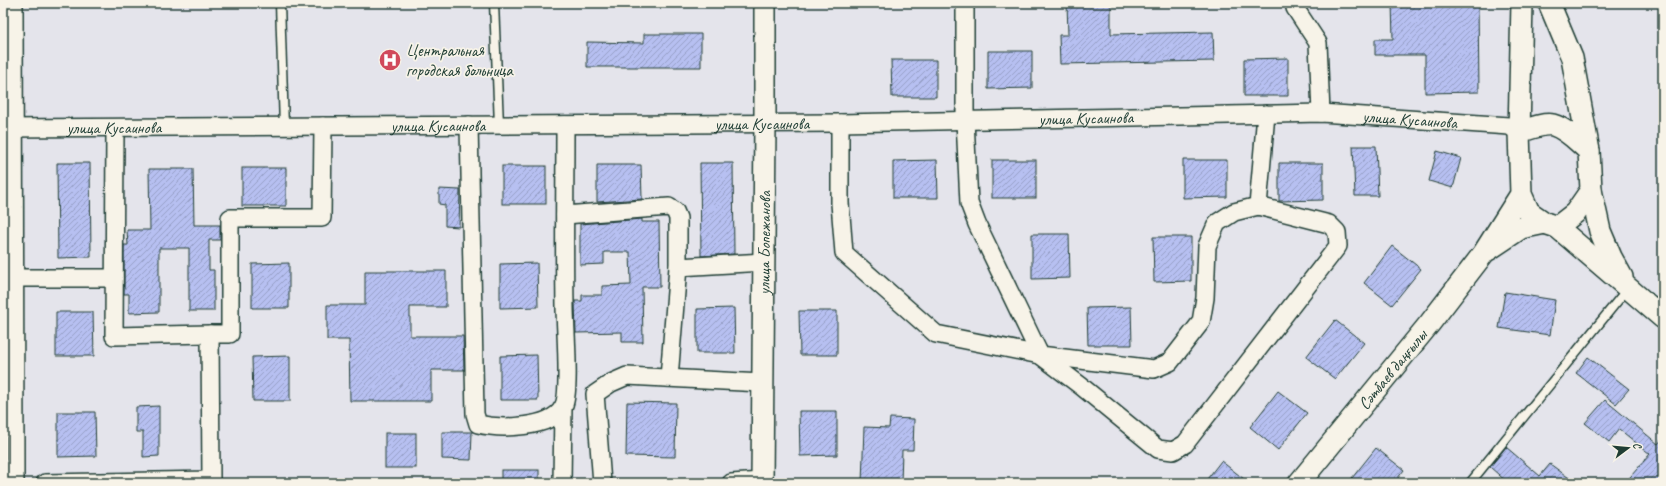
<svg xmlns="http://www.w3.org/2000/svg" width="1666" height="486" font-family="Caveat,sans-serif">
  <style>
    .building { fill: url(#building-hatch); stroke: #1f3d34 }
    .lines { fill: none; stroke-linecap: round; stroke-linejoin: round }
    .service-casing { stroke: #1f3d34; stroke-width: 11 }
    .minor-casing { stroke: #1f3d34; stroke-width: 20 }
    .tertiary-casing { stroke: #1f3d34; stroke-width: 24 }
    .service { stroke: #f7f3e8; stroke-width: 8 }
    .minor { stroke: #f7f3e8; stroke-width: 17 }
    .tertiary { stroke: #f7f3e8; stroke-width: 21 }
    .labels { text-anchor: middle; stroke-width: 3.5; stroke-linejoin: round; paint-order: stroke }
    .poi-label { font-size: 17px; fill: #1f3d34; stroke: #f7f3e8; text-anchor: start }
    .street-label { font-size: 17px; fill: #1f3d34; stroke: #f7f3e8 }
  </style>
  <defs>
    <pattern id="building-hatch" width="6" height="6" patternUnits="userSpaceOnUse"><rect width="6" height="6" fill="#b7c0f1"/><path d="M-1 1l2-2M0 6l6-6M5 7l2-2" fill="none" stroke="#949dc4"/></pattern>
  </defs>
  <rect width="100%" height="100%" fill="#e4e4eb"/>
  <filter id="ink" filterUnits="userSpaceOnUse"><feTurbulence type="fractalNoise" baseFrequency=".025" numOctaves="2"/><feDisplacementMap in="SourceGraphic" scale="8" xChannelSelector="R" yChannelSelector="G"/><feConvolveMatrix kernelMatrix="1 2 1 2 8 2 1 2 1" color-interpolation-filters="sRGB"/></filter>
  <g filter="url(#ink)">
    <!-- building -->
    <g class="building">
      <polygon points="1067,3 1111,3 1111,34 1213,32 1214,61 1060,64 1059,35 1068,35"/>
      <polygon points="1392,3 1478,3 1479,92 1425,93 1425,55 1375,55 1375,39 1393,39"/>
      <polygon points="644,34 701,34 701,67 587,67 587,42 644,43"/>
      <polygon points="988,51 1032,51 1032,88 988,89"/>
      <polygon points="1288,58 1288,96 1244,96 1244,59"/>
      <polygon points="891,60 936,60 936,97 892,97"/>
      <polygon points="1353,146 1376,146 1378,196 1355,196"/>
      <polygon points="1437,151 1461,158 1453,188 1429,181"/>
      <polygon points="937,160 938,198 893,198 893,161"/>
      <rect x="992" y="160" width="44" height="38"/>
      <polygon points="1183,160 1227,160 1227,197 1183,198"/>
      <polygon points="57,163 90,163 91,257 58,258"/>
      <polygon points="700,163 733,163 734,254 701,256"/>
      <polygon points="1279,163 1323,163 1323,200 1279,201"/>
      <polygon points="597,165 641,165 642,199 597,202"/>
      <rect x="502" y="166" width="44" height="38"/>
      <rect x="242" y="168" width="44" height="38"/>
      <polygon points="149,169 193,169 194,225 220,225 220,240 209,240 209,270 214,270 214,311 189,311 189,248 159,248 159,312 129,313 129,294 124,294 124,245 128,245 127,230 150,230"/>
      <polygon points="439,189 460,190 459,227 445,226 445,205 439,204"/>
      <polygon points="642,219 642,222 659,222 660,287 642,287 643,342 622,342 622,332 576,333 575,301 582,301 582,295 602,295 602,286 631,285 630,252 604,252 604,264 580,265 580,224"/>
      <polygon points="1032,234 1069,234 1070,278 1032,279"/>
      <polygon points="1153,237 1191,237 1191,281 1154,282"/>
      <polygon points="1392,246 1421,269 1392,305 1364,283"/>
      <polygon points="289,263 289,308 252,308 252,264"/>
      <polygon points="537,263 538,307 500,308 500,264"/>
      <polygon points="365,271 446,271 446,307 410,307 410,336 463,336 464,370 431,370 431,401 350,401 349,340 327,340 327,305 365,305"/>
      <polygon points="1505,292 1555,300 1550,335 1499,328"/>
      <polygon points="1131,307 1132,345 1088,345 1087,308"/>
      <polygon points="734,308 735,353 697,353 697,309"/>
      <polygon points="799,311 837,311 837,355 800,355"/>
      <polygon points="56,312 93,312 94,356 56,356"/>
      <polygon points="1335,320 1364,343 1335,379 1306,357"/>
      <polygon points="537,355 538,400 500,400 500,356"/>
      <polygon points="290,356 290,401 253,401 252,357"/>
      <polygon points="1588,357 1629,389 1616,404 1576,373"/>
      <polygon points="1278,391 1307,413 1278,450 1250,427"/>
      <polygon points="1605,400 1658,444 1663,438 1663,483 1625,483 1650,454 1619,429 1609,442 1585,423"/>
      <polygon points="627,402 676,403 675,457 626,456"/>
      <polygon points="159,406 159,456 143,457 143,432 136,432 136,407"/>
      <polygon points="799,411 837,411 837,455 800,456"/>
      <polygon points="58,412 95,412 96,456 58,457"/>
      <polygon points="890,418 914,419 913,450 902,450 901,483 862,483 864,427 889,428"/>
      <polygon points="442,432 472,432 471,460 442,459"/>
      <rect x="385" y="433" width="31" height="35"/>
      <polygon points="1506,447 1540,476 1550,464 1576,483 1508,483 1490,467"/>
      <polygon points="1376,448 1404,470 1394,483 1348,483"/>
      <polygon points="1221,461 1249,483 1204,483"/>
      <rect x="501" y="470" width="38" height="13"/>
    </g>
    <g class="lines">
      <!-- service casing -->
      <g class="service-casing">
        <g id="service">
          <polyline points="280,3 284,127"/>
          <polyline points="494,3 499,125"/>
          <polyline points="1470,483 1628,288"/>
        </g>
      </g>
      <!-- minor casing -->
      <g class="minor-casing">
        <g id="minor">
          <polyline points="14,3 15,483"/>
          <polyline points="965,3 965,120 969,203 977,224 1040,355 1154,369 1170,362 1201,322 1205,298 1207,246 1217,223 1234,212 1258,206"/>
          <polyline points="1295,3 1295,8 1318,43 1321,113"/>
          <polyline points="840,123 840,203 844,253 936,334 1040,355 1081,386 1158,449 1173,451 1185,444 1338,246 1337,232 1329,224 1258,206 1266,114"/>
          <path d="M469,125l6,289 3,10c21,5 73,5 85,-17 8,-13 2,-80 2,-100 -1,-60 0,-121 0,-182"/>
          <path id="s1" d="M3,128l837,-5 481,-10 188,13 10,6"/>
          <polyline points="115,128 114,336 210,334"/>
          <polyline points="565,215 669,207 675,211 678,218 678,267 669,378"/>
          <polyline points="678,267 764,262"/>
          <polyline points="14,278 114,278"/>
          <polyline points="211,480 210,334 230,334 230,218 322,218 323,126"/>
          <polyline points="45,483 211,480 211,483"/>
          <polyline points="562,483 563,407"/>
          <polyline points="602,483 595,394 611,383 627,376 762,383"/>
          <polyline points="731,483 762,481"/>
        </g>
      </g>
      <!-- tertiary casing -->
      <g class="tertiary-casing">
        <g id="tertiary">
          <polyline points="1549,3 1572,58 1589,151"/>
          <polyline points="1519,132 1522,3"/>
          <polyline points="1591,190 1600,231 1611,257 1622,277"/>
          <polyline points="1557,227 1663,318"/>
          <polyline points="1488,250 1521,228 1545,223"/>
          <path id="s2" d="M762,483l3,-359v-121"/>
          <path id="s3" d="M1299,483l131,-160 53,-69 38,-60 -2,-62c10,-3 24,-9 34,-7 14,4 25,17 36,26l2,39 -16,23 -18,14 -12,-4 -16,-11 -8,-18"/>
        </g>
      </g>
      <!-- service -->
      <use href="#service" class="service"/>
      <!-- minor -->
      <use href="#minor" class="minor"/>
      <!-- tertiary -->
      <use href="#tertiary" class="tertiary"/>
    </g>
  </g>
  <!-- icons -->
  <defs>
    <g id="hospital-disc" transform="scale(1.15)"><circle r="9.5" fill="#d1495b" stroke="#f7f3e8"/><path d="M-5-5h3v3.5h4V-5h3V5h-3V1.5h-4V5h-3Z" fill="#fff"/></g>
  </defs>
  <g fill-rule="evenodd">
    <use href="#hospital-disc" x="390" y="60"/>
  </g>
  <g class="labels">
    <!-- poi labels -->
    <g class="poi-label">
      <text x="406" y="56">Центральная<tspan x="406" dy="20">городская больница</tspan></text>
    </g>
    <!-- street labels -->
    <g class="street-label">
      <text dy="6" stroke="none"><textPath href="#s1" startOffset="1083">улица Кусаинова</textPath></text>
      <text dy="6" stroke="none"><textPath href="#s1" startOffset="1407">улица Кусаинова</textPath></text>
      <text dy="6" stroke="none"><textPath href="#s1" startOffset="759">улица Кусаинова</textPath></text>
      <text dy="6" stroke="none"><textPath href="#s1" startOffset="435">улица Кусаинова</textPath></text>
      <text dy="6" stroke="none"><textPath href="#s1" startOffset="111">улица Кусаинова</textPath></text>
      <text dy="6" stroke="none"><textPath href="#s2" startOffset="240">улица Бопежанова</textPath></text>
      <text dy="6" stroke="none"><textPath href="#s3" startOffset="147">Сәтбаев даңғылы</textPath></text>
    </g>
  </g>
  <!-- margin -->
  <rect width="1666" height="486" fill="none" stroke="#f7f3e8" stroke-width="16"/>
  <rect x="8" y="8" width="1650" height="470" fill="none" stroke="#1f3d34" stroke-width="1.5" filter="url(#ink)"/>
  <!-- north arrow -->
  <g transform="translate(1628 448) rotate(74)" stroke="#f7f3e8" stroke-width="3" paint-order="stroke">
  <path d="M0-3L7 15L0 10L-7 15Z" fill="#1f3d34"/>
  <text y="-6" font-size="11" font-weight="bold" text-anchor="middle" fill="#1f3d34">С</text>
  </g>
</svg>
